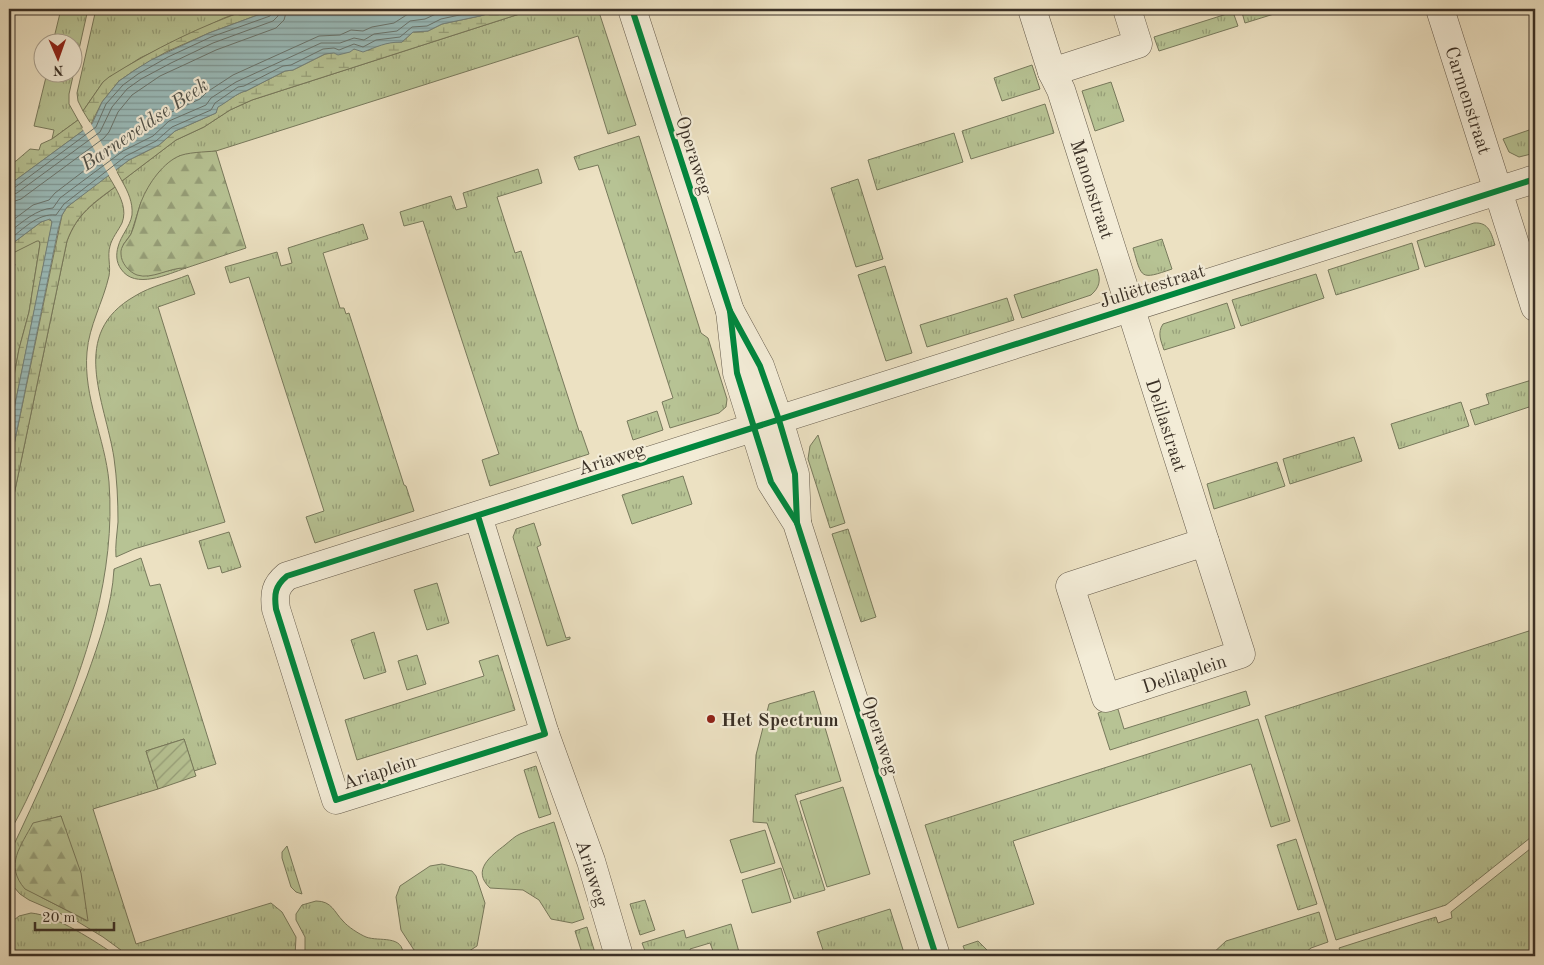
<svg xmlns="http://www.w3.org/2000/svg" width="1544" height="965" font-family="'Old Standard TT',serif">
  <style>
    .grass { fill: url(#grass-tufts); stroke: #787a5d; fill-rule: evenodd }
    .forest { fill: url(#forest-firs); stroke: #787a5d }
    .wetland { fill: url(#wetland-marsh); stroke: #787a5d }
    .garden { fill: url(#garden-furrows); stroke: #787a5d }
    .pitch { fill: #b7c394; stroke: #787a5d }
    .water { fill: url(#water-rules); stroke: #74847f }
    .pier { fill: #ece1c2 }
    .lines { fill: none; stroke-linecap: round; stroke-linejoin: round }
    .shore { stroke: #6a7670; stroke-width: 1 }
    .minor-casing { stroke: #665c4d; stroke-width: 29 }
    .minor { stroke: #f3ecd7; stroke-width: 28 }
    .cycleway-casing { stroke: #f3ecd7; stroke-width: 9 }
    .cycleway { stroke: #00873e; stroke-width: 6 }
    .poi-dot { fill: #8f2418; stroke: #f3ecd7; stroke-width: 2 }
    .labels { text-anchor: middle; stroke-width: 4.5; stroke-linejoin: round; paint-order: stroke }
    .street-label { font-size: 19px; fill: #3a3026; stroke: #f3ecd7 }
    .poi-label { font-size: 19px; font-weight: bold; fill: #3a3026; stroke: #f3ecd7; text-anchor: start }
    .water-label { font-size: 20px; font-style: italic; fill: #52534b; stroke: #f3ecd7 }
  </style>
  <defs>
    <pattern id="grass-tufts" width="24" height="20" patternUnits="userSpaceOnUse" patternTransform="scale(1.25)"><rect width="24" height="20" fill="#b7c394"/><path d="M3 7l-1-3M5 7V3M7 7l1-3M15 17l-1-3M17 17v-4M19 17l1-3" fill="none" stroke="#969f79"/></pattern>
    <pattern id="forest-firs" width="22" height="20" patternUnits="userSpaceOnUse" patternTransform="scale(1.25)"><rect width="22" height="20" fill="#b7c394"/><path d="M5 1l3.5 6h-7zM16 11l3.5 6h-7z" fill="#969f79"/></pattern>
    <pattern id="wetland-marsh" width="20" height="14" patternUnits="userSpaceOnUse" patternTransform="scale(1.25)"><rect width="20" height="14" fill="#b7c394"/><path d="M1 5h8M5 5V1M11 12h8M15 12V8" fill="none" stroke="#969f79"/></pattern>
    <pattern id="garden-furrows" width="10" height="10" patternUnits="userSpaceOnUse" patternTransform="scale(1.25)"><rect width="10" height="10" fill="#b7c394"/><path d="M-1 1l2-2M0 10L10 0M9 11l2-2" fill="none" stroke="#969f79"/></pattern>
    <pattern id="water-rules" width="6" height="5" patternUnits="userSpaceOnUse" patternTransform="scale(1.25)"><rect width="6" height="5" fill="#9abcbb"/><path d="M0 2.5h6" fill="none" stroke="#7f9998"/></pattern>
  </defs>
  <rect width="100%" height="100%" fill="#ece1c2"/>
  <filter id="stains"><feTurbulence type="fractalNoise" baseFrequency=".004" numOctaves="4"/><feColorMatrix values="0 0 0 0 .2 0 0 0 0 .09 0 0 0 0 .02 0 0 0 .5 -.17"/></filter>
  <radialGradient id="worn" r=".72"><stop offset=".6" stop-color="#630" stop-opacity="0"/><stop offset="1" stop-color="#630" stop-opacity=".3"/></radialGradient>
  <!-- grass -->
  <g class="grass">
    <polygon points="61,9 88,9 69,94 69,104 78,120 52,139 54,130 34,126 47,73 72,72 72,42 53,42"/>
    <polygon points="96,9 250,9 224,18 140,58 103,82 83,111 78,101 77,93"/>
    <path d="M535,9h63l38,116 -28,9 -30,-98 -362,115 -37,5 -38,46 -10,32 -8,11 24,31 32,-8h7c-18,6 -51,22 -65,1 -5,-7 -5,-15 -3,-22 3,-12 12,-20 14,-32 1,-13 -4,-23 -10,-34l54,-41 28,-13 26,-17 22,-10z"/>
    <polygon points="1241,9 1290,9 1245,23"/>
    <polygon points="1233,12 1238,26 1159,51 1154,37"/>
    <polygon points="1032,65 1040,89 1002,101 994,78"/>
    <polygon points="1111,82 1124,121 1095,131 1082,91"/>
    <polygon points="1045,104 1054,133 971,159 962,131"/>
    <polygon points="1535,128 1535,153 1519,157 1509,152 1503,139"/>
    <polygon points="954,133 963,162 877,190 868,160"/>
    <polygon points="639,136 701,333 708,338 727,399 726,407 719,413 670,428 662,402 673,398 598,165 579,170 574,157"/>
    <polygon points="538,169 542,183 497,197 515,253 521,251 579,431 581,431 589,454 490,486 482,460 499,454 423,221 404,226 400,212 451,196 456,210 467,207 463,193"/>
    <polygon points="858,179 883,259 856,267 831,188"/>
    <path d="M115,187c6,11 12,23 7,36 -4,8 -10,15 -12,23 -3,10 1,20 -1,30 -6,26 -20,50 -22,76 -4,45 18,86 22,130 7,92 -23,180 -58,263 -13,30 -26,61 -42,88v-314l58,-278c10,-27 26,-37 48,-54z"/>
    <path d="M1474,223c15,-1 17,10 21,22l-70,22 -8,-26z"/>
    <polygon points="363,224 368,239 323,253 340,308 344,308 346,314 349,313 404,485 406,486 414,511 315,543 306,517 324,511 249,277 230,283 225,267 277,252 281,266 292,263 288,248"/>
    <path d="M1162,239l10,30c-32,11 -30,10 -39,-21z"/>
    <polygon points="39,240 40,244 29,312 19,349 9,403 9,273 13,274 15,264 9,263 9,255 26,245"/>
    <polygon points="1412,243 1419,269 1336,295 1328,270"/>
    <polygon points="885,266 912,353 886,361 858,275"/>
    <path d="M1097,269c4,11 3,18 -6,26l-69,23 -8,-23z"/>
    <polygon points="1316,274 1324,298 1241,326 1232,300"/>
    <path d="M188,275l7,19 -37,13 67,215 -91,27 -18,8c-1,-11 1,-23 2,-35 0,-21 -1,-43 -4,-64 -9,-58 -46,-124 21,-162 16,-10 36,-14 53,-21z"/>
    <polygon points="1007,298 1014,320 927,347 920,325"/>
    <path d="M1227,303l8,25 -71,22c-3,-9 -7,-17 -1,-26z"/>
    <polygon points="1535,379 1535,405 1475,425 1470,410 1489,404 1486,394"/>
    <polygon points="1461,402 1469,426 1399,449 1391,424"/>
    <polygon points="657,411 663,430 633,440 627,421"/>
    <polygon points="818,435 845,523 830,528 808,459 810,446"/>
    <polygon points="1354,437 1362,461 1290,484 1283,459"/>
    <polygon points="1277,462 1285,486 1214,509 1207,484"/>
    <polygon points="683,476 692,504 632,524 622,495"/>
    <polygon points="534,523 541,545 537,547 566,638 570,637 570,639 547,646 513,537 516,529"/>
    <polygon points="848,529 876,617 861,622 832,534"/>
    <polygon points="229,532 241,567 222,573 220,566 208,569 199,541"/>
    <path d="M141,558l9,28 10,-2 56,180 -22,7 -10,-32 -38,12 12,38 -65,20 43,135 135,-41 11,9 14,25 -1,19h-166l-26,-19 -28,-17 -46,-20 -9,-6 -7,-8 -4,-9v-22c28,-59 55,-118 78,-179 12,-34 25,-70 27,-107zM61,816l26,105 -46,-24 10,-78z"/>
    <polygon points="437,583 449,623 427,630 414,590"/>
    <polygon points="1535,629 1535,772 1529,783 1535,790 1535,834 1446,905 1336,940 1265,716"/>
    <polygon points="374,632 386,672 364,679 351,640"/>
    <polygon points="417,655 426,684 407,690 398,661"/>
    <polygon points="498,655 515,710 357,760 345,720 484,676 479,661"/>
    <polygon points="814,691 841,781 795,795 825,890 794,899 767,823 753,822 756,755 769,704"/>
    <polygon points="1246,691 1250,705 1110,750 1098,713 1117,706 1124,729"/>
    <polygon points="1258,719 1290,821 1271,827 1251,764 1013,841 1034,904 958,928 925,825"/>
    <polygon points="536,766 551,814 539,818 524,770"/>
    <path d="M554,822l30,97 -12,4 -21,-4 -12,-19 -16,-10 -33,-2c-19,-18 1,-32 15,-43 5,-4 10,-9 15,-11 11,-5 23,-8 34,-12z"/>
    <polygon points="1296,839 1317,904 1298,910 1277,845"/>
    <polygon points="1535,845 1535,956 1342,956 1339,948 1436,917 1438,923 1452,918 1451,912"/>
    <polygon points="287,846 302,894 296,892 291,887 282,858 282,852"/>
    <polygon points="442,864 472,871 476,876 485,903 477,946 466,953 426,956 421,954 414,950 401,930 396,897 400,886 430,866"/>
    <polygon points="645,900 655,930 640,935 630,904"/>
    <path d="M316,901c16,0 18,11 27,20 5,6 16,13 23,16 13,5 38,-3 37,19h-98v-19l-9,-17v-6l6,-9z"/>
    <polygon points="890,909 905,956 825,956 817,932"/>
    <polygon points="1319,912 1328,942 1311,948 1301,956 1210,956 1226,941"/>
    <path d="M31,913c25,2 65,29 86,43h-108v-32l10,-8z"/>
    <polygon points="731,924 739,952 726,956 715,956 710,943 690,949 692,956 647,956 642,943 684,930 686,938"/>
    <polygon points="587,927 596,956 583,956 575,931"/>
    <polygon points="978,941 993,956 967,956 963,946"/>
  </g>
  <!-- forest -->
  <g class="forest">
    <path d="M216,151l30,97 -60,20c-16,-1 -34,12 -49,7 -8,-3 -16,-12 -16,-21 -1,-8 6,-13 10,-20 4,-9 6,-20 9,-29 6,-18 21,-40 37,-48 9,-5 29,-5 39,-6z"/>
    <path d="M61,816l20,57 7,48 -63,-32c-21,-24 -4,-43 8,-66z"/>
  </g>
  <!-- wetland -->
  <g class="wetland">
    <path d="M250,9h24l-65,24 -43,19 -31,18 -16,11 -17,21 -11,22 -8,-13 20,-29 6,-5c45,-28 91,-51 141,-68z"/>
    <path d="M504,9h31l-283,91 -22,10 -26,17 -28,13 -54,41 -6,-11 13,-10 30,-15 16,-14 41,-18 1,-6c9,-4 21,-15 29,-16l39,-20 8,-1 32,-16 29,-5 15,1 8,-5 15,-3h10l11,-10 15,-1 14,-7 38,-8z"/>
    <polygon points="78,120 84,130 9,185 9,163 16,161 30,149 39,150 41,144 52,139"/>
    <path d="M108,175l7,12c-22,16 -38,27 -48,54l-58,278v-50l53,-254 5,-8z"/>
    <polygon points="47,219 52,221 51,229 9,434 9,403 19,349 29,312 40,244 39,241 37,241 9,255 9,246 41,222"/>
  </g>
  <!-- garden -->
  <polygon class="garden" points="184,739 196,776 158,789 146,751"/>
  <!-- pitch -->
  <g class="pitch">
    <polygon points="843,787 870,874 827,887 800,801"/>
    <polygon points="765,830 775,863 741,873 730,840"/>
    <polygon points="781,868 791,902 752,913 742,880"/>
  </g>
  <!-- water -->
  <path class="water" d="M274,9h230l-24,7 -38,8 -14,7 -15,1 -11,10c-17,0 -25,5 -39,10l-9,-3 -4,3 -12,3 -4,-2 -9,1 -32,16 -8,1 -39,20c-8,1 -20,12 -28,16l-2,6 -41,18 -16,14 -30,15 -62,47 -5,8 -4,15 -49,239v-35l43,-212 -2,-3 -9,3 -32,24v-61l83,-61 10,-22 17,-21 16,-11 16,-10 58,-27z"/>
  <!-- pier -->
  <polygon class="pier" points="90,122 117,172 110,177 82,128"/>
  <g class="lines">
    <!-- shore -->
    <g class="shore">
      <polyline points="9,189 14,188 96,127 106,104 123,85 138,74 168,57 211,37 270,16 272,12 273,9"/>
      <polyline points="9,195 17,193 100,132 112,107 127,89 141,79 171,63 213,43 273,21 278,16 279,9"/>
      <polyline points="9,203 21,199 104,138 109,132 118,112 132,95 160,76 186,64 216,50 276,28 284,20 287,9"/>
      <polyline points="9,223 33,205 49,200 55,193 119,144 149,129 165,115 200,99 207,92 233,75 319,36 340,35 351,30 363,31 372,27 394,23 408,14 423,12 430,9"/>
      <path d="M9,232c14,-10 27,-23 44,-24l7,-10 63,-47 30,-15 16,-15 37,-16 5,-7 25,-16 85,-39h19l14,-5 10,2 10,-6 23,-3 13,-10 15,-2 13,-6 17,-4"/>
      <path d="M9,240c14,-11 29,-27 47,-25l8,-11 62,-48 30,-15 16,-14 39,-17 4,-7 23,-16 6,-1 39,-20 8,-1 32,-16 11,-1 5,2 15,-6 9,3 13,-7 24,-3 12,-10 15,-1 14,-7 46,-10"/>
    </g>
    <!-- minor casing -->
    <g class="minor-casing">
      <g id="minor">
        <polyline points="632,9 730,311 760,366 779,420 795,474 797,521"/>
        <polyline points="1032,9 1052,72 1138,44 1127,9"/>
        <polyline points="1440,9 1535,307"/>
        <polyline points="1052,72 1061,90 1205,542"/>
        <polyline points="730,311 737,373 771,482 797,523 936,956"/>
        <path d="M478,516l67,218 -209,66 -60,-191c-2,-15 -1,-23 11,-33l1248,-397"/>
        <polygon points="1205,542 1241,654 1106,698 1070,586"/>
        <polyline points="545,734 591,861 619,956"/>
      </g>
    </g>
    <!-- minor -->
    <use href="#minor" class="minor"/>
    <!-- cycleway casing -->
    <g class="cycleway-casing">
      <g id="cycleway">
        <polyline points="632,9 730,311 760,366 779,420 795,474 797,523"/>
        <polyline points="730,311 737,373 771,482 797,523 936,956"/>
        <path d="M478,516l67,218 -209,66 -60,-191c-2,-15 -1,-23 11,-33l1248,-397"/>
      </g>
    </g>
    <!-- cycleway -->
    <use href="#cycleway" class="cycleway"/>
  </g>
  <!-- markers -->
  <circle class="poi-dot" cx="711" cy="719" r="5"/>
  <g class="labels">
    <!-- street labels -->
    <g class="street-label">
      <text transform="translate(1469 100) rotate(72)" y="7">Carmenstraat</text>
      <text transform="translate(695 155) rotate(72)" y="7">Operaweg</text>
      <text transform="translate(1093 189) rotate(72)" y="7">Manonstraat</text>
      <text transform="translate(1152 285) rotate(-17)" y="7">Juliëttestraat</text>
      <text transform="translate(1167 425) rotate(72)" y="7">Delilastraat</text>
      <text transform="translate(611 458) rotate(-18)" y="7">Ariaweg</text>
      <text transform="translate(1184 673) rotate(-18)" y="7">Delilaplein</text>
      <text transform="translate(881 735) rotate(72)" y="7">Operaweg</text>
      <text transform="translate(379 771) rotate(-18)" y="7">Ariaplein</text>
      <text transform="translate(593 873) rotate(72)" y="7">Ariaweg</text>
    </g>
    <!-- poi labels -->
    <g class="poi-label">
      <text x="721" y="726">Het Spectrum</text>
    </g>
    <!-- water labels -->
    <g class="water-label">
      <text transform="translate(144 124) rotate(-34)" y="7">Barneveldse Beek</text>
    </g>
  </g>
  <!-- margin -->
  <rect width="1544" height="965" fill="none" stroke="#ece1c2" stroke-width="30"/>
  <rect x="10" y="10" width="1524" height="945" fill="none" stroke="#3a3026" stroke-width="2.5"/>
  <rect x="15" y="15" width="1514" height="935" fill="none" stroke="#3a3026"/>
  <!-- north arrow -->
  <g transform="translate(58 58) rotate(178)"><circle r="24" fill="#f3ecd7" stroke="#a9a190"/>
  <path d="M0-4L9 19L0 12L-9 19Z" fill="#8f2418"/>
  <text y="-8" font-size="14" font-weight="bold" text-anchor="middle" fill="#3a3026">N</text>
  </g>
  <!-- scale -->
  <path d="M35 922v8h79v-8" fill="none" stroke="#3a3026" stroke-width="2.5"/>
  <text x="42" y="922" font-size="15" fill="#3a3026" stroke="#f3ecd7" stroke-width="4" paint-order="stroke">20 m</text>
  <rect width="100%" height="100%" filter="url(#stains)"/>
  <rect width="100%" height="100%" fill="url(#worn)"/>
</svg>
